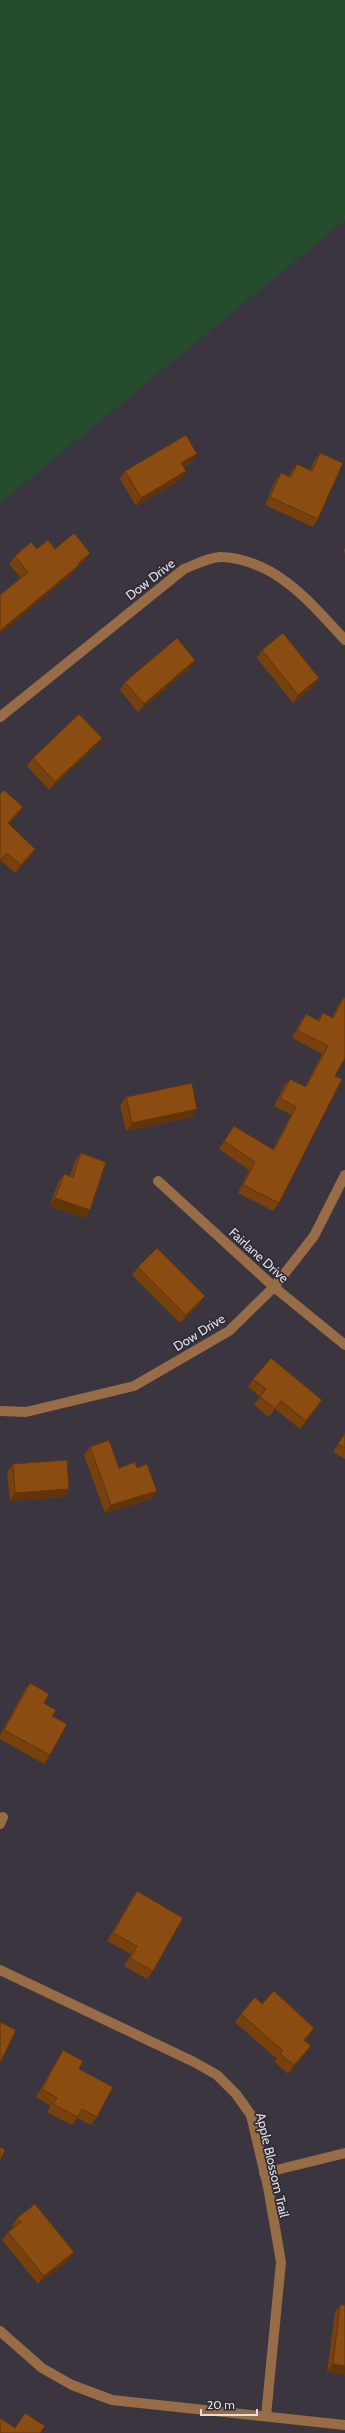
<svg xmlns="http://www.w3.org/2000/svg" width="345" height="2433" font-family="Cabin,sans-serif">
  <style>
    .green { fill: #254c2c }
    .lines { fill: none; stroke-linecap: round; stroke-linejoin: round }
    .minor { stroke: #976c47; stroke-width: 10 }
    .wall { fill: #77410e }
    .shaded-wall { fill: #61350b }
    .building { fill: #8a4c10; stroke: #61350b }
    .labels { text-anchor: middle; stroke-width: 3.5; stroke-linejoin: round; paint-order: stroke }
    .street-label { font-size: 13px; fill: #e2dee5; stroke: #312b35 }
  </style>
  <rect width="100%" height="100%" fill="#3b353f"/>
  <!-- green -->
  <polygon class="green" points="0,0 345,0 345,220 0,503"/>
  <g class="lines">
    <!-- minor -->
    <g class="minor">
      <path d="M0,717l184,-148c11,-4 27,-13 38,-12 54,3 89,46 123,83"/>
      <polyline points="158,1181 274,1287 345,1345"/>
      <polyline points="0,1411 26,1412 134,1386 229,1331 274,1287 314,1236 345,1175"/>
      <polyline points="0,1824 3,1817"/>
      <polyline points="0,1970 194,2062 217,2075 236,2094 251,2115 268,2187 281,2262 266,2416"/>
      <polyline points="264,2173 345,2153"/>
      <polyline points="0,2331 42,2368 72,2385 112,2400 345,2425"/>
    </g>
  </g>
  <!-- wall -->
  <g class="wall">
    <polygon points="320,453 318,519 313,527 265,505 275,481 281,473 289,477 291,472 297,464 310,470 314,461"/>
    <polygon points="192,462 183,467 186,471 180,480 136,506 120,479 125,471"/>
    <polygon points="345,548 345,553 343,550"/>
    <polygon points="37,549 55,549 85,561 77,567 73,573 21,578 9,564 15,556"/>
    <polygon points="262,650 319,678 314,686 293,703 257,658"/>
    <polygon points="190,668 138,712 120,690 125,682"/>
    <polygon points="102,738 96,746 49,790 27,766 33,758"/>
    <polygon points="4,790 17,815 9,824 35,849 30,857 15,873 2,861"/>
    <polygon points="344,997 335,1076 279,1203 273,1211 238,1193 249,1170 219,1149 234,1126 273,1149 291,1115 274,1106 284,1086 290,1079 305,1087 322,1054 292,1038 300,1022 306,1014 318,1020 323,1013 332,1017 338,1005"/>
    <polygon points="126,1097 197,1109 192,1117 126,1131 120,1105"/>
    <polygon points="81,1153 90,1210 85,1218 50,1206 58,1182 64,1174 70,1176 75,1161"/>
    <polygon points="138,1267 200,1304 180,1323 132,1275"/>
    <polygon points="253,1379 317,1408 300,1429 275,1409 269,1417 254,1405 260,1397 248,1387"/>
    <polygon points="345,1432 345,1459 333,1452"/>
    <polygon points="90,1447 119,1468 137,1468 157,1491 151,1499 105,1513 84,1455"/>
    <polygon points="13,1464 69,1489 64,1497 10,1501 7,1472"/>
    <polygon points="30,1683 52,1716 50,1755 44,1764 0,1739 0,1735 24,1691"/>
    <polygon points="137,1891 153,1971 147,1979 124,1966 131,1954 107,1941 131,1900"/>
    <polygon points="262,2004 309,2036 304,2041 305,2054 288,2074 275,2062 277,2059 235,2022 241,2014"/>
    <polygon points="63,2050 79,2069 97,2117 91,2125 77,2118 72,2125 47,2112 51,2106 36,2097 58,2058"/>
    <polygon points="17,2218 74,2252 69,2260 38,2284 2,2240 8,2232 13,2228 12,2226"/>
    <polygon points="340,2305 345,2305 345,2375 327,2372 335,2313"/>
  </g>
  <!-- shaded-wall -->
  <g class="shaded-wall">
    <polygon points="197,454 192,462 176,471 181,463"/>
    <polygon points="186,471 180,480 136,506 141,498"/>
    <polygon points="90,553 85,561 77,567 73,573 0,634 0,631"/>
    <polygon points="195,660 190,668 138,712 144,704"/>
    <polygon points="319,678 314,686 293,703 298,695"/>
    <polygon points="102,738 96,746 49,790 55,782"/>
    <polygon points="23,807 17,815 2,832 8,823"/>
    <polygon points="35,849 30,857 15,873 21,865"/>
    <polygon points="7,853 2,861 0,863 0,861"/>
    <polygon points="197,1109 192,1117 126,1131 132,1123"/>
    <polygon points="55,1198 90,1210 85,1218 50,1206"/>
    <polygon points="205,1296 200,1304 180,1323 186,1315"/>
    <polygon points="322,1400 317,1408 300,1429 306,1421"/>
    <polygon points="69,1489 64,1497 10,1501 15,1493"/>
    <polygon points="157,1491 151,1499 105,1513 111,1505"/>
    <polygon points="314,2028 309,2036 298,2048 304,2040"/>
    <polygon points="311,2046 305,2054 288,2074 294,2065"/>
    <polygon points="74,2252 69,2260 38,2284 44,2276"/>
    <polygon points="333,2364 345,2366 345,2375 327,2372"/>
  </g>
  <!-- building -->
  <g class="building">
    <polygon points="186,435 197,454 181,463 186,471 141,498 125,471"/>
    <polygon points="320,453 343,463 318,519 270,497 281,473 291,477 297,464 312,471"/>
    <polygon points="74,533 90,553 78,564 79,565 0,631 0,595 28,572 15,556 31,542 37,549 48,540 55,549"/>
    <polygon points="283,633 319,678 298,695 262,650"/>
    <polygon points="177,638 195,660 144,704 125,682"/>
    <polygon points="79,714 102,738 55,782 33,758"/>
    <polygon points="4,790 23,807 8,823 35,849 21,865 7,853 0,861 0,794"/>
    <polygon points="344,997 345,998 345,1058 335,1076 342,1079 279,1203 243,1185 255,1162 224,1141 234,1126 274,1150 296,1107 280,1098 290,1079 306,1087 328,1046 297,1030 306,1014 319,1021 323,1013 333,1018"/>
    <polygon points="192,1083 197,1109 132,1123 126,1097"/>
    <polygon points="81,1153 106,1162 90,1210 55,1198 64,1174 73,1177"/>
    <polygon points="157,1248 205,1296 186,1315 138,1267"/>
    <polygon points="271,1358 322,1400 306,1421 281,1401 275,1409 260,1397 266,1389 253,1379"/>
    <polygon points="345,1433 345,1448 338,1444"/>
    <polygon points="109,1440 119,1468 135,1462 137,1468 147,1464 157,1491 111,1505 90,1447"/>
    <polygon points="67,1460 69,1489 15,1493 13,1464"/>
    <polygon points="30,1683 49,1694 44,1703 56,1710 52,1716 67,1724 50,1755 4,1730"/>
    <polygon points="137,1891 183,1918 153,1971 130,1958 137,1946 113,1933"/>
    <polygon points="274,1991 314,2028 304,2040 311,2046 294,2065 280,2054 283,2051 241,2014 255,1997 262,2004"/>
    <polygon points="0,2022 16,2030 0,2063"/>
    <polygon points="63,2050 83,2061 79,2069 113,2087 97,2117 82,2109 78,2117 53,2104 57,2098 42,2089"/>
    <polygon points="0,2147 5,2150 0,2160"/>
    <polygon points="35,2204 74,2252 44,2276 8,2232 21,2222 17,2218"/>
    <polygon points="340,2305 345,2305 345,2366 333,2364"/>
    <polygon points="25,2413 45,2426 40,2433 0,2433 0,2418 15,2428"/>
  </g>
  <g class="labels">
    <!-- street labels -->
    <g class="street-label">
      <text transform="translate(150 579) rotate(-38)" y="5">Dow Drive</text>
      <text transform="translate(259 1255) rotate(42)" y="5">Fairlane Drive</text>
      <text transform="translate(199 1332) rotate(-32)" y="5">Dow Drive</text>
      <text transform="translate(273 2165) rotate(77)" y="5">Apple Blossom Trail</text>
    </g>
  </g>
  <!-- scale -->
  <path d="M201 2409v6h56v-6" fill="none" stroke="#e2dee5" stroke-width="2"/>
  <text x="207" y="2409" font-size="12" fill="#e2dee5" stroke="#312b35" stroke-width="3" paint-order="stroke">20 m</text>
</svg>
